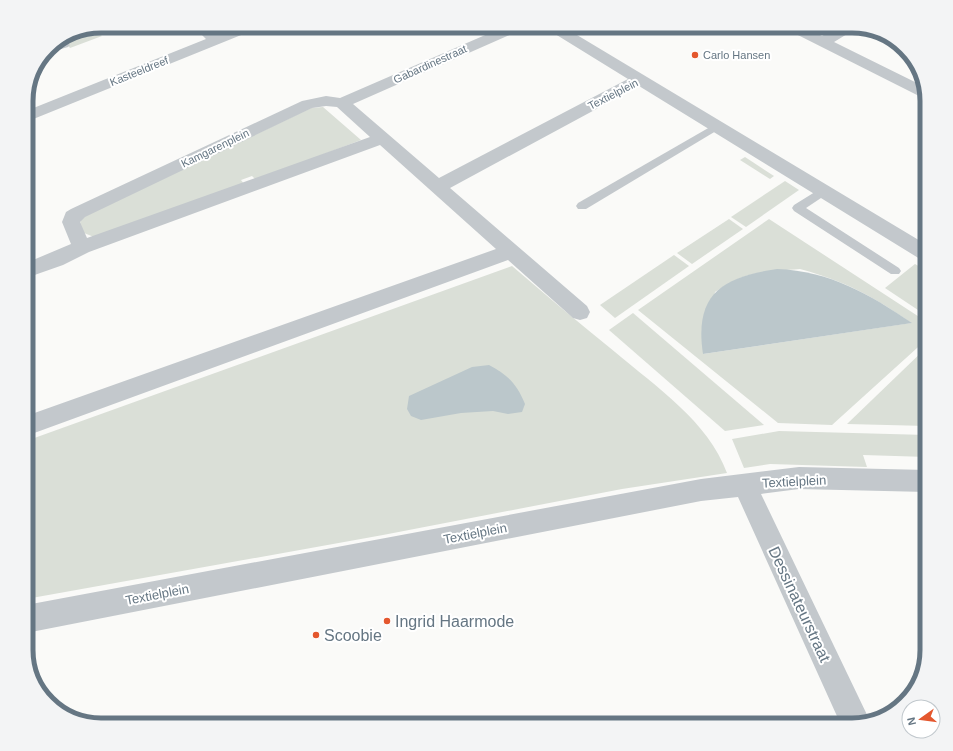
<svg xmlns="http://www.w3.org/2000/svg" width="953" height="751" font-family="Arial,sans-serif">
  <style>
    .green { fill: #dadfd7; fill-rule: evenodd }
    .water { fill: #bbc7cb }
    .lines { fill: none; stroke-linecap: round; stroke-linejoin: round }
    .lane { fill: #c3c8cc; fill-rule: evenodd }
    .street { fill: #c3c8cc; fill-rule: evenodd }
    .poi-dot { fill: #e4572e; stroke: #fff; stroke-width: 1.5 }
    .labels { text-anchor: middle; stroke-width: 4; stroke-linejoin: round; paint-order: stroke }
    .far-poi-label { font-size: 11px; fill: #657683; stroke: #fff; text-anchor: start }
    .far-street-label { font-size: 11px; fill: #657683; stroke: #fff }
    .street-label { font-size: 13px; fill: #657683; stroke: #fff }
    .near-street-label { font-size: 16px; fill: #657683; stroke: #fff }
    .near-poi-label { font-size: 16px; fill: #657683; stroke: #fff; text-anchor: start }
    .rim { fill: none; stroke: #657683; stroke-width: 5 }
  </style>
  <rect width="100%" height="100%" fill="#fafaf8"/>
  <!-- green -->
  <g class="green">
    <polygon points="94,29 102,36 70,48 64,41 51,46"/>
    <polygon points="323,107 361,140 256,180 252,176 241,180 244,184 94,237 84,233 80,224 81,218 311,108"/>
    <polygon points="745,157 774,176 770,179 740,160"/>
    <polygon points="785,181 799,190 746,227 731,217"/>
    <polygon points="729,219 743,229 692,264 677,253"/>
    <path d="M769,219l158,103v17l-95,86 -54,-2 -140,-113zM800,269c45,12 73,27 111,54l-208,31 12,-62c32,-22 48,-20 85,-23z"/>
    <polygon points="674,255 689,266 615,318 600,305"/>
    <polygon points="915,264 927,271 927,316 885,288"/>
    <path d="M512,266c34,29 68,58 103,86 41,35 93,69 112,121l-105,16 -239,46 -357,64v-158z"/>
    <polygon points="633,313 764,425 725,431 609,330"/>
    <polygon points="927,347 927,426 847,424"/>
    <polygon points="779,431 927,435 927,457 863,455 867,467 770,464 744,468 732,439"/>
  </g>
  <!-- water -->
  <g class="water">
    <path d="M777,269c53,2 92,25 135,54l-209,31c-9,-60 19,-77 74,-85z"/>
    <path d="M489,365c19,10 28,19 36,39l-3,8 -14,2 -15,-3 -32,2 -40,7 -10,-4 -4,-7 2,-13 63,-29z"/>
  </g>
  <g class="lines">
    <!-- lane -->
    <g class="lane">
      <polygon points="65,42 70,45 68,47 44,54 50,47"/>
      <polygon points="717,123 721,124 722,126 721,128 586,209 578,209 576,206 578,203"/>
      <polygon points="823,187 827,188 829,191 827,194 806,208 899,268 901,271 899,274 891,274 794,211 792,208 794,205"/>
    </g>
    <!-- street -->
    <g class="street">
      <polygon points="193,26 209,26 218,34 238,26 258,26 256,29 26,122 26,111 206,39"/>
      <path d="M506,26h19l-2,3 -170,75 86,74 189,-99 -81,-50 -2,-3h17l365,219v16l-7,-2 -281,-173 -189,102 137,118 3,6 -3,6 -7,2 -7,-2 -65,-58 -482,176v-20l470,-167 -116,-104 -291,107 -26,13 -37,13v-15l45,-19 -9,-22 4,-10 5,-3 231,-108 24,-5 14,2zM326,106l11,1 33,30 -283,101 -7,-16 5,-5 227,-109z"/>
      <polygon points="784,26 802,26 822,36 840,26 857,28 834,42 923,86 926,97 919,96 786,29"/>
      <polygon points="799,467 927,470 927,492 799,489 761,494 870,721 852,725 841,725 738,497 701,501 26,633 26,605 701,479"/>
    </g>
  </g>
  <!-- markers -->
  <g class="poi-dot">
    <circle cx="695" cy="55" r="4"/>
    <circle cx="387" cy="621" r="4"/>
    <circle cx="316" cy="635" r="4"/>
  </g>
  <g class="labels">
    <!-- far-poi labels -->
    <g class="far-poi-label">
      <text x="703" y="59">Carlo Hansen</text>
    </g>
    <!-- far-street labels -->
    <g class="far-street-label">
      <text transform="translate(430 64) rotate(-24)" y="4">Gabardinestraat</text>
      <text transform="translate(139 71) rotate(-22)" y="4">Kasteeldreef</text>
      <text transform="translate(613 94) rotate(-27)" y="4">Textielplein</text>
      <text transform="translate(215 148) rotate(-26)" y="4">Kamgarenplein</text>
    </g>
    <!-- street labels -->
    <g class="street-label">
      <text transform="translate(794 481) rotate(-3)" y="5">Textielplein</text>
      <text transform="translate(475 533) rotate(-11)" y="5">Textielplein</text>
      <text transform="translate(157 594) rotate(-11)" y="5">Textielplein</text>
    </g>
    <!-- near-street labels -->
    <g class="near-street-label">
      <text transform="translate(800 604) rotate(65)" y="6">Dessinateurstraat</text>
    </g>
    <!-- near-poi labels -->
    <g class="near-poi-label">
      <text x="395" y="627">Ingrid Haarmode</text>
      <text x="324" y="641">Scoobie</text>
    </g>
  </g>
  <!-- crop -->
  <path d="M0 0H953V751H0ZM101 33H852A68 68 0 0 1 920 101V650A68 68 0 0 1 852 718H101A68 68 0 0 1 33 650V101A68 68 0 0 1 101 33Z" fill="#f3f4f5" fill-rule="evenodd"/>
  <path class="rim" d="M101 33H852A68 68 0 0 1 920 101V650A68 68 0 0 1 852 718H101A68 68 0 0 1 33 650V101A68 68 0 0 1 101 33Z"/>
  <!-- north arrow -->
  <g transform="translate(921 719) rotate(256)"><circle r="19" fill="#ffffff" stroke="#c1c8cd"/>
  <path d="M0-3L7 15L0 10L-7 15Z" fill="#e4572e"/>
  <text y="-6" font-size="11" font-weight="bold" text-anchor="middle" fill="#657683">N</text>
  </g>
</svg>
